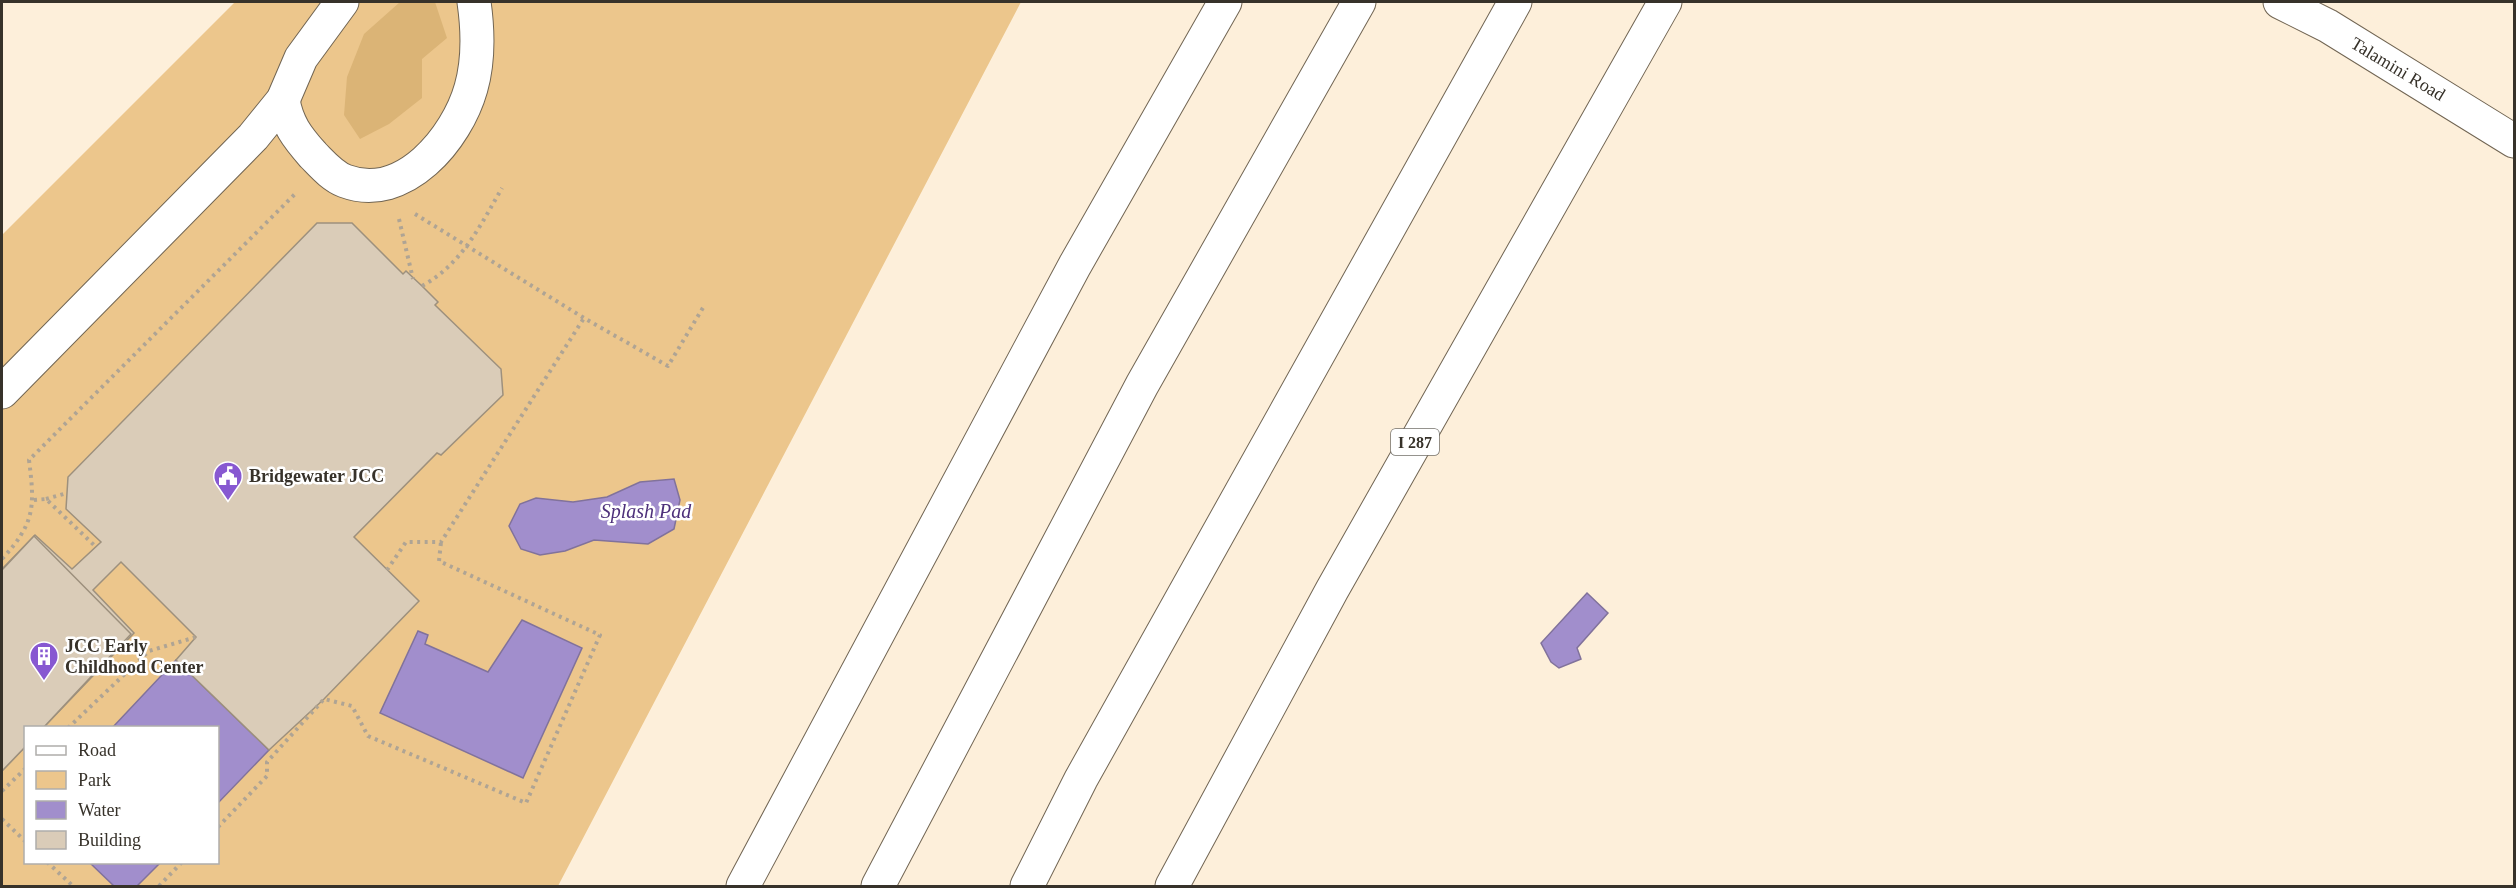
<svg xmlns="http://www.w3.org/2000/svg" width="2516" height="888" font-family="'Times New Roman',serif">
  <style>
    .green { fill: #ecc68c; fill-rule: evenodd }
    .forest { fill: #dbb476 }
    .water { fill: #a18ecc; stroke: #81729b; stroke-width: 1.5 }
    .building { fill: #daccb8; stroke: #9d907d; stroke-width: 1.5 }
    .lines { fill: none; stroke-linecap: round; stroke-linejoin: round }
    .minor-casing { stroke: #716553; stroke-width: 35 }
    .highway-casing { stroke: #716553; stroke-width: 35 }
    .path { stroke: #afa494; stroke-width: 4; stroke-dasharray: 3 4.5; stroke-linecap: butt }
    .minor { stroke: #fff; stroke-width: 33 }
    .highway { stroke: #fff; stroke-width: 33 }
    .labels { text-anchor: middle; stroke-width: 5; stroke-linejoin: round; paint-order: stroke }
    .shield { fill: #fff; stroke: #73706a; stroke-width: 1.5 }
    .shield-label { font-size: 16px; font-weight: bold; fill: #37322a }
    .street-label { font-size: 18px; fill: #37322a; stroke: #fff }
    .poi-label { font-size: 18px; font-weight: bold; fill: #37322a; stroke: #fff; text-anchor: start }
    .water-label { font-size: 20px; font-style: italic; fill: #4e317b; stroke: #fff }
  </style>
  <rect width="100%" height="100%" fill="#fdefda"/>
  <!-- green -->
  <path class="green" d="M235,2h786l-463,884h-556v-651zM26,728h192v134h-192z"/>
  <!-- forest -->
  <polygon class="forest" points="400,2 435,2 447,38 422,59 422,98 389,124 360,139 344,115 347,77 364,34"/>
  <!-- water -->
  <g class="water">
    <polygon points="674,479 680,500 674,529 648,544 594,540 565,551 540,555 521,549 509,526 520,504 536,498 573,502 607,497 640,482"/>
    <polygon points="1587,593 1608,613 1577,648 1581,659 1559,668 1551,662 1541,643"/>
    <polygon points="522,620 582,648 523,778 380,713 418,631 428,635 425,644 488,672"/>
    <polygon points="176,660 269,750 218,803 218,728 112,728"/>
    <polygon points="90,863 160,863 137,886 114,886"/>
  </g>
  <!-- building -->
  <g class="building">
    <polygon points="317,223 352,223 403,274 406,271 422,286 438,302 435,305 501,369 503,395 441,455 437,453 354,537 419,601 324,699 269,750 176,660 196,637 121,562 93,590 134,633 43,728 26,728 26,746 2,771 2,569 35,535 72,569 101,542 66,509 68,477"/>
    <polygon points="34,536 131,634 43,728 26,728 26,746 2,771 2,570"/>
  </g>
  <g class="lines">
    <!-- minor casing -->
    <g class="minor-casing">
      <g id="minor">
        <polyline points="2280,2 2328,26 2514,141"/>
        <path d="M283,100c4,24 14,37 30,55 9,9 19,21 32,26 59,22 112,-43 126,-93 8,-28 7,-58 3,-86"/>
        <polyline points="2,392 253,137 283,100 301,58 342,2"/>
      </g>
    </g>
    <!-- highway casing -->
    <g class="highway-casing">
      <g id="highway">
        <polyline points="743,886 1075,265 1225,2"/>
        <polyline points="878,886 1142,385 1359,2"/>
        <polyline points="1027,886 1081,779 1515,2"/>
        <polyline points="1172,886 1332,590 1665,2"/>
      </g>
    </g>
    <!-- path -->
    <g class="path">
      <polyline points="415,214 584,318 668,366 704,306"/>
      <polyline points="399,219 413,279"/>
      <path d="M422,286c40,-22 58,-60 80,-98"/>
      <polyline points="46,499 67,493"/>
      <polyline points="34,500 46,499 95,546"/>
      <path d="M2,559c33,-36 33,-52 27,-99l267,-267"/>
      <polyline points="387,570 406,542 441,542 584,318"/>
      <polyline points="68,728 149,651 196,637"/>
      <polyline points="2,791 26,768"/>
      <polyline points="2,819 26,842"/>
      <polyline points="218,827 267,776 267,762 324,699 352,706 368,736 526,803 600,635 439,561 441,542"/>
      <polyline points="47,862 73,886"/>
      <polyline points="159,886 182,862"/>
    </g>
    <!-- minor -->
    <use href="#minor" class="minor"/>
    <!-- highway -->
    <use href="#highway" class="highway"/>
  </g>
  <!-- icons -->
  <defs>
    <g id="civic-pin" transform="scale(1.5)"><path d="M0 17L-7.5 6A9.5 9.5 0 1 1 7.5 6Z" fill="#8758d1" stroke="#fff"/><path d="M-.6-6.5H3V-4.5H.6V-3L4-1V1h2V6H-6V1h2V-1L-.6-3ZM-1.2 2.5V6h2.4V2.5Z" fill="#fff"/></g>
    <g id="building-pin" transform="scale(1.5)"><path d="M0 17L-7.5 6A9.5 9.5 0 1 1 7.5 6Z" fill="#8758d1" stroke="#fff"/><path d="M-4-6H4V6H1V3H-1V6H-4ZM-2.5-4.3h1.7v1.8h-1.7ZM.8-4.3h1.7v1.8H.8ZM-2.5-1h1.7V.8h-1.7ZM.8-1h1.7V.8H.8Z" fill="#fff"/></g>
  </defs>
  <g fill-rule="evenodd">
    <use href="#civic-pin" x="228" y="476"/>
    <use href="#building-pin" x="44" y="656"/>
  </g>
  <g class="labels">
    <!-- shield labels -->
    <rect class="shield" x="1391" y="429" width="48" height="26" rx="4.5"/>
    <g class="shield-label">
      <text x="1415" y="448">I 287</text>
    </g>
    <!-- street labels -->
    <g class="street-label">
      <text transform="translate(2398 69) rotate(31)" y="6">Talamini Road</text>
    </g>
    <!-- poi labels -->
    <g class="poi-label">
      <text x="249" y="482">Bridgewater JCC</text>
      <text x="65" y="652">JCC Early<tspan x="65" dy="21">Childhood Center</tspan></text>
    </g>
    <!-- water labels -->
    <g class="water-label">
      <text x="646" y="518">Splash Pad</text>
    </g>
  </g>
  <!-- border -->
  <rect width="2516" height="888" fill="none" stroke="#37322a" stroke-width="6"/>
  <!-- legend -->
  <rect x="24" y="726" width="195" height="138" fill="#ffffff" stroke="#afadaa" stroke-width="1.5"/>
  <rect x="36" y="746" width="30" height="9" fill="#ffffff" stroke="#afadaa" stroke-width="1.5"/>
  <text x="78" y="756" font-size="18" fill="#37322a">Road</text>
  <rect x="36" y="771" width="30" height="18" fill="#ecc68c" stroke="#afadaa" stroke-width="1.5"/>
  <text x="78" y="786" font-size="18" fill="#37322a">Park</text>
  <rect x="36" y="801" width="30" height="18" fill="#a18ecc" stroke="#afadaa" stroke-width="1.5"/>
  <text x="78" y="816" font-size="18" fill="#37322a">Water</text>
  <rect x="36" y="831" width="30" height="18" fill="#daccb8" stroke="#afadaa" stroke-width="1.5"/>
  <text x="78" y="846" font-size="18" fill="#37322a">Building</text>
</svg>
